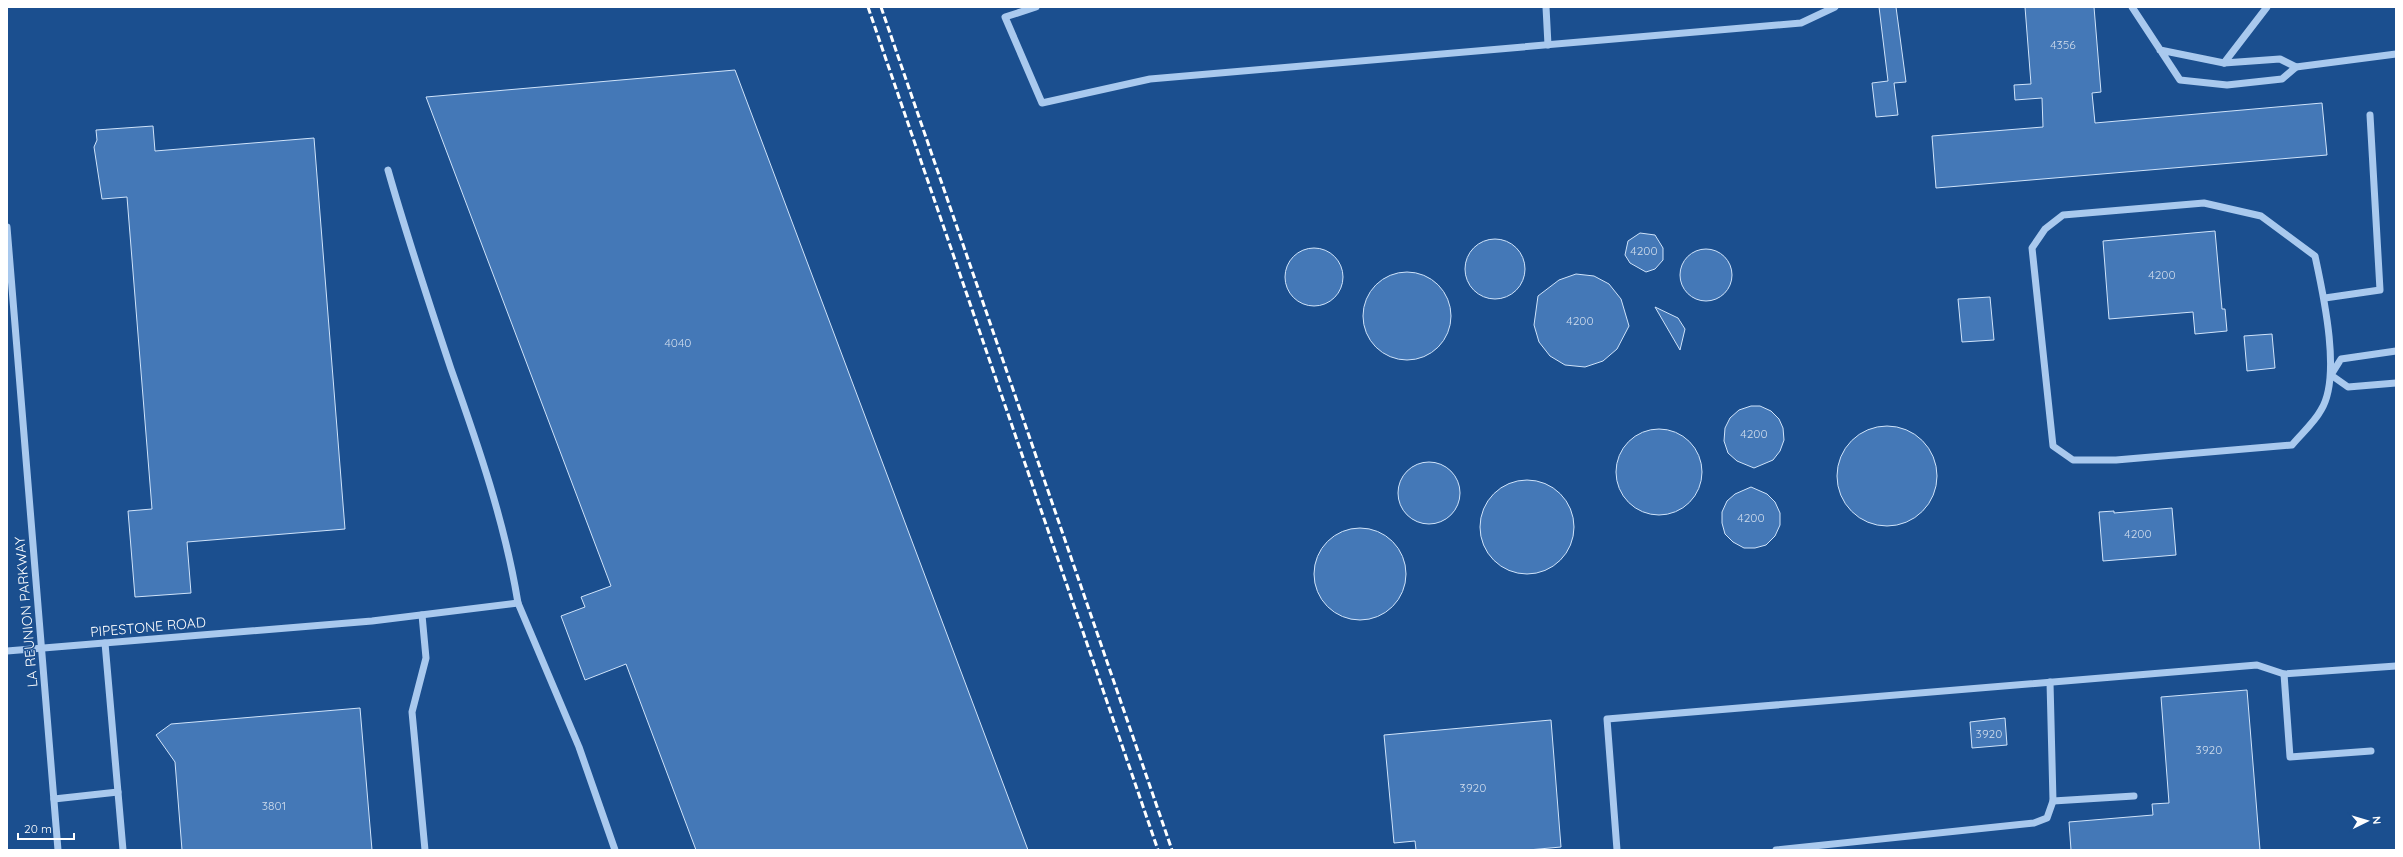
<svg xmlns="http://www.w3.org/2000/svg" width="2403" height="857" font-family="Quicksand,sans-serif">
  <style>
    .building { fill: #4478b7; stroke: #cfe3fa }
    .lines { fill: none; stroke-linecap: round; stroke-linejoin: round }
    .minor { stroke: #a9c9ee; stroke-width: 7 }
    .rail { stroke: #fff; stroke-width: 3; stroke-dasharray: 7 3; stroke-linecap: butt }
    .labels { text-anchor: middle; stroke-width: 3; stroke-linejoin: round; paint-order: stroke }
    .number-label { font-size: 12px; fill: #d0dded }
    .street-label { font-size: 14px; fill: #fff; stroke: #1b4f8f }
  </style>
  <rect width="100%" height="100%" fill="#1b4f8f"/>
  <!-- building -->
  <g class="building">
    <polygon points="1879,7 1896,7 1906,82 1894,83 1898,115 1876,117 1872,83 1888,81"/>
    <polygon points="2025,7 2094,7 2101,92 2092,93 2095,123 2322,103 2327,155 1936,188 1932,136 2043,127 2042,98 2015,100 2014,85 2031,84"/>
    <polygon points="735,70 1028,850 696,850 626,664 585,680 561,616 585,607 581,597 611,586 426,97"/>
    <polygon points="153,126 155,151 314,138 345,529 187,542 191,593 135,597 128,511 152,509 127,197 102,199 94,147 97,140 96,130"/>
    <polygon points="2215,231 2222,309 2225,309 2227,331 2195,334 2193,312 2109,319 2103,241"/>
    <polygon points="1640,233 1655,235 1663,248 1663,260 1655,269 1646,272 1630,263 1625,255 1628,241"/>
    <circle cx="1495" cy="269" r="30"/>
    <circle cx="1314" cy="277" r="29"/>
    <circle cx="1706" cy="275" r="26"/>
    <circle cx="1407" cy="316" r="44"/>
    <polygon points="1576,274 1594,276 1609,284 1621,299 1629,326 1617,349 1603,361 1585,367 1565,365 1550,356 1539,342 1534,325 1538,296 1559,280"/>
    <polygon points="1990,297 1994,340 1962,342 1958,299"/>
    <polygon points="1655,307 1678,318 1685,329 1680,350"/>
    <polygon points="2272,334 2275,368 2247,371 2244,336"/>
    <polygon points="1751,406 1760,406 1771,411 1779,419 1783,428 1784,440 1780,451 1773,460 1754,468 1737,461 1728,453 1724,441 1725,428 1730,418 1739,410"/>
    <circle cx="1887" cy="476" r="50"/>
    <circle cx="1659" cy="472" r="43"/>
    <circle cx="1429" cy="493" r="31"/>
    <circle cx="1527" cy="527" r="47"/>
    <polygon points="1751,487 1767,494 1775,502 1780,513 1780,525 1775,536 1766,545 1755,548 1744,548 1733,542 1725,534 1722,523 1722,512 1727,501 1735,494"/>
    <polygon points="2172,508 2176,555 2103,561 2099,512 2114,511 2114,513"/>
    <circle cx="1360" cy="574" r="46"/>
    <polygon points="2247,690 2260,850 2071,850 2069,822 2153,815 2152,804 2169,803 2161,697"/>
    <polygon points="360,708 372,850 182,850 175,762 156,735 171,724"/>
    <polygon points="2005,718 2007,745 1972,748 1970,722"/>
    <polygon points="1551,720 1561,847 1528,850 1416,850 1415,841 1394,843 1384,735"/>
  </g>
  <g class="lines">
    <!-- minor -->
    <g class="minor">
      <polyline points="1036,7 1005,17 1042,103 1150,79 1801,23 1835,7"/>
      <polyline points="1546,7 1548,45"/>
      <polyline points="2132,7 2180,80 2227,85 2282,79 2296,67 2280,59 2224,63 2160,50"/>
      <polyline points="2224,63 2267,7"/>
      <polyline points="2296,67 2396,54"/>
      <path d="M388,170c19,67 41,133 63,199 27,76 54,154 67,234l61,144 36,103"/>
      <path d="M2204,203l57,13 54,40c8,37 27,121 6,154 -7,13 -20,24 -29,35l-176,15h-43l-20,-14 -21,-198 13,-19 18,-14z"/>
      <polyline points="7,227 58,850"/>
      <polyline points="2325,298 2380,290 2370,115"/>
      <polyline points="2396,351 2341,359 2331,375 2348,387 2396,383"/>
      <polyline points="422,615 426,658 412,712 425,850"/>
      <polyline points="105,643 123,850"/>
      <polyline points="7,651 372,621 518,603"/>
      <polyline points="2284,674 2290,757 2371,751"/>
      <polyline points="54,799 118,792"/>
      <polyline points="2053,801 2134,796"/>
      <polyline points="1617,850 1607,719 2257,665 2284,674 2396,666"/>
      <polyline points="1776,850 2034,823 2047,818 2053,801 2050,682"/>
    </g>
    <!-- rail -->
    <g class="rail">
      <polyline points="868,7 1158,850"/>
      <polyline points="881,7 1172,850"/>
    </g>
  </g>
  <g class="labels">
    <!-- number labels -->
    <g class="number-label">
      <text x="2063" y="49">4356</text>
      <text x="1644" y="255">4200</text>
      <text x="2162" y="279">4200</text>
      <text x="1580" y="325">4200</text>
      <text x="678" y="347">4040</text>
      <text x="1754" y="438">4200</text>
      <text x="1751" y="522">4200</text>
      <text x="2138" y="538">4200</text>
      <text x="1989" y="738">3920</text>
      <text x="2209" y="754">3920</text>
      <text x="1473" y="792">3920</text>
      <text x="274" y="810">3801</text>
    </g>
    <!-- street labels -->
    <g class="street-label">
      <text transform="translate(26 612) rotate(-95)" y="5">LA REUNION PARKWAY</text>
      <text transform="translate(148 627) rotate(-5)" y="5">PIPESTONE ROAD</text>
    </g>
  </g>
  <!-- border -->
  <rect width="2403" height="857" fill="none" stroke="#ffffff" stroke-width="16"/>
  <!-- north arrow -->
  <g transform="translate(2367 821) rotate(85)" stroke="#1b4f8f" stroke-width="3" paint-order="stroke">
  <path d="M0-3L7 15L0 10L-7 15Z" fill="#ffffff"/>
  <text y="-6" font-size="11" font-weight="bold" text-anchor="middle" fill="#ffffff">N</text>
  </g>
  <!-- scale -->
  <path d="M18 833v6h56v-6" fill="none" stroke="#ffffff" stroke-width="2"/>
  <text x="24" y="833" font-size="12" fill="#ffffff" stroke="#1b4f8f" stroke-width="3" paint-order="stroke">20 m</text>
</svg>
